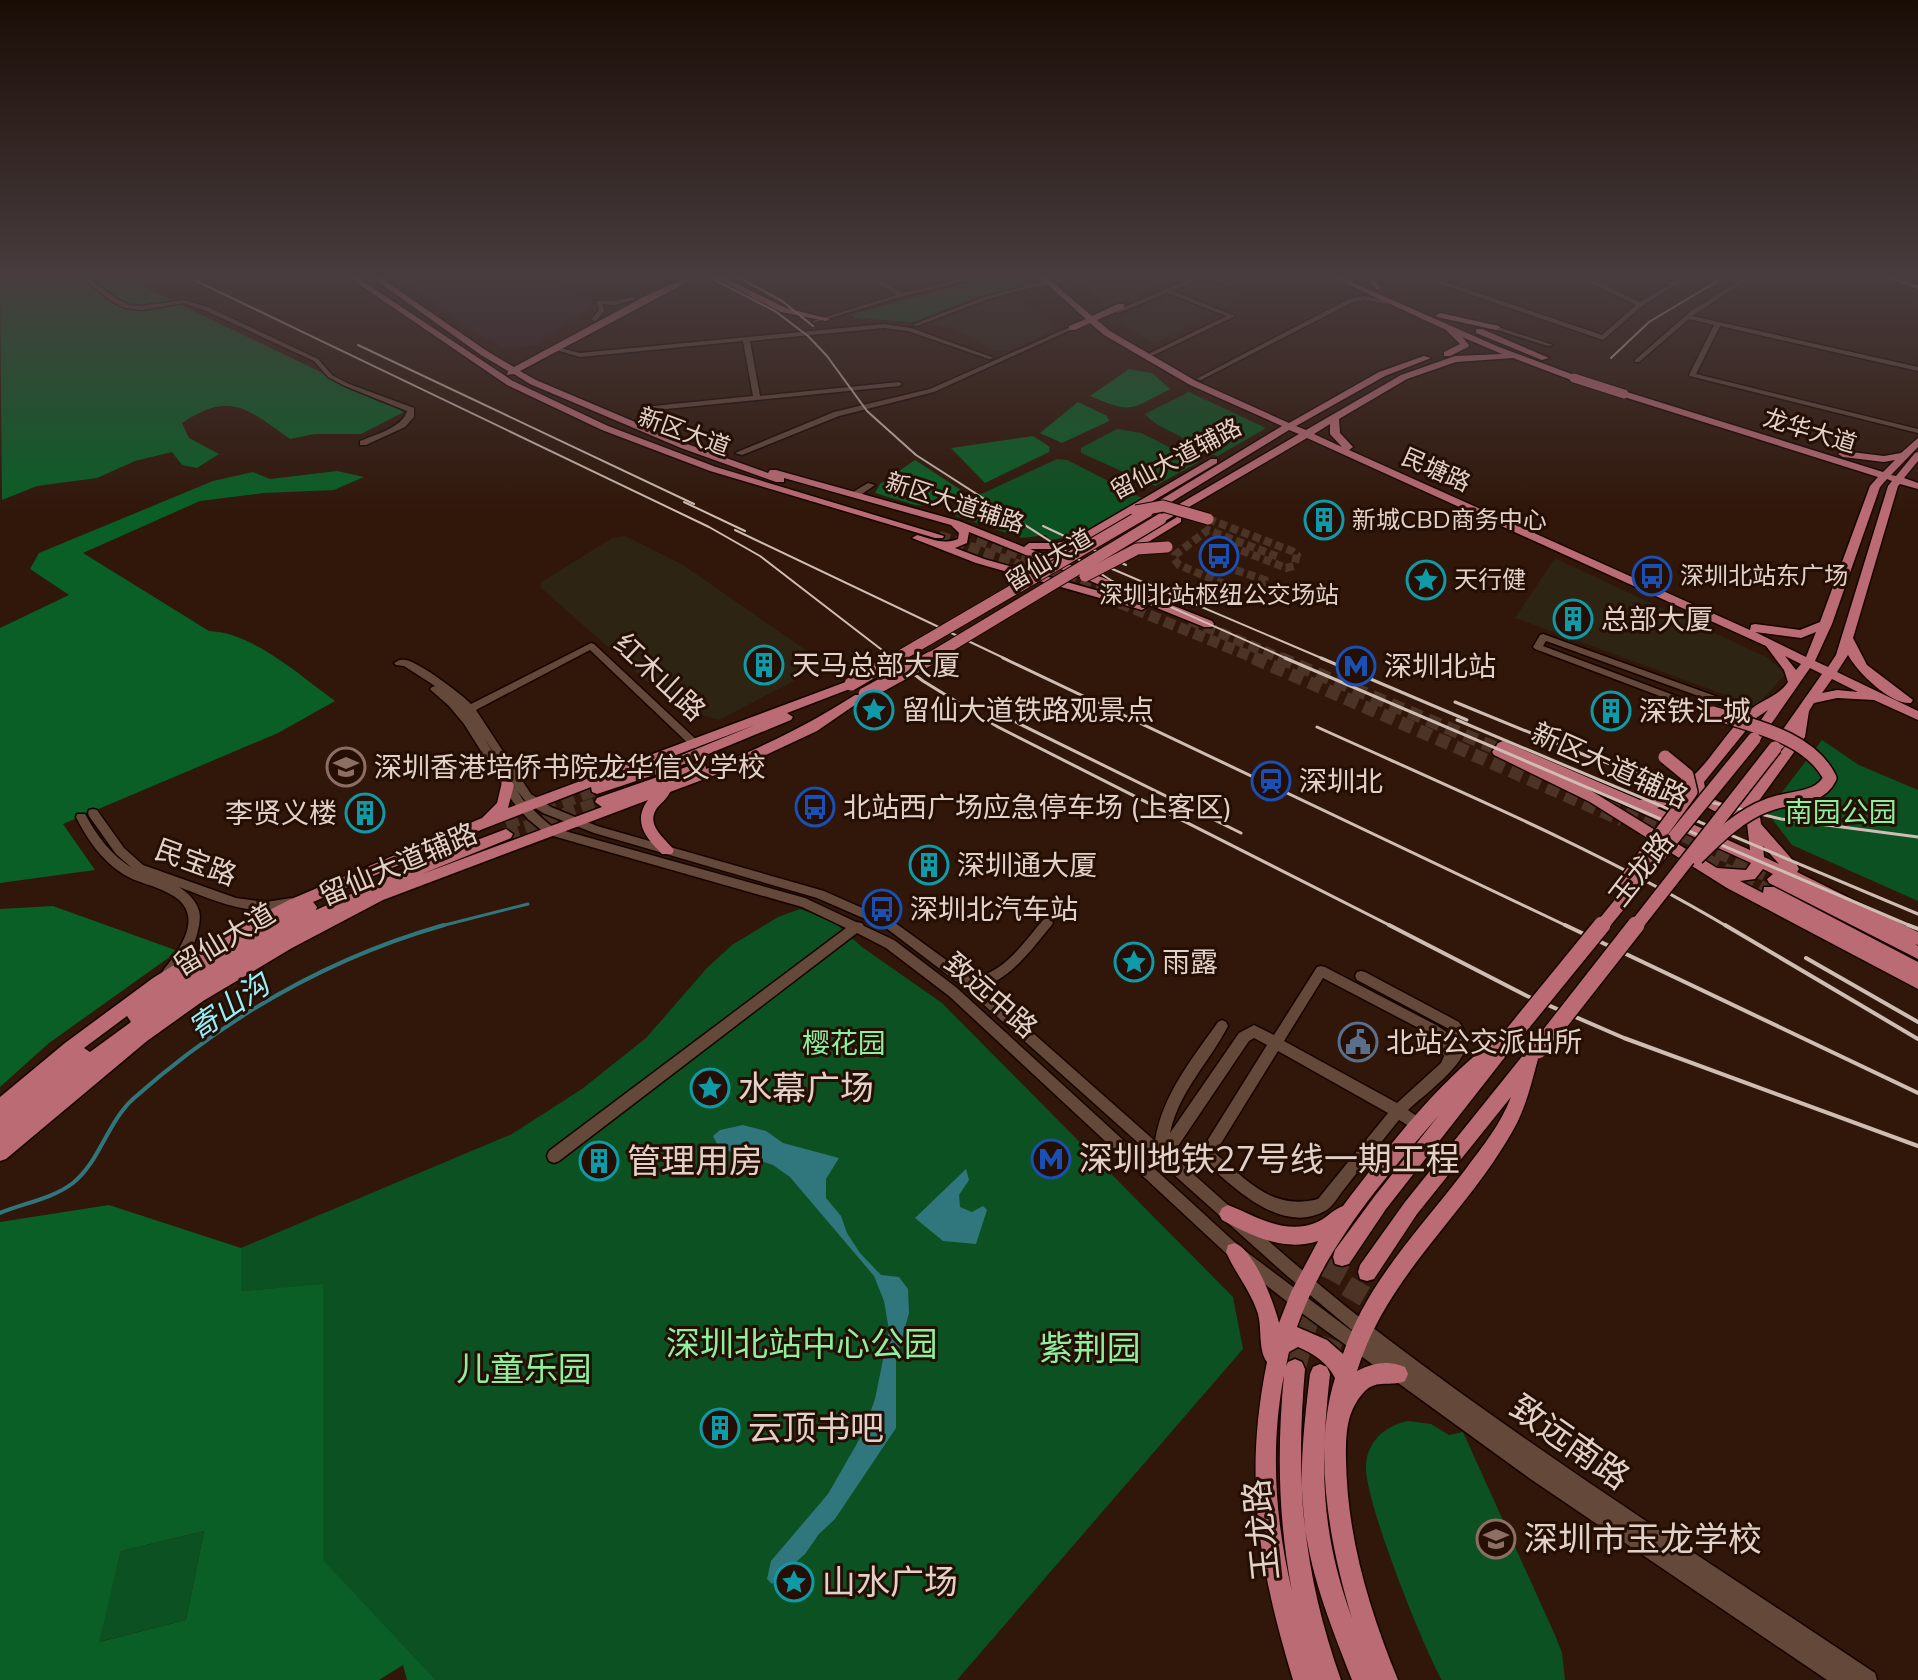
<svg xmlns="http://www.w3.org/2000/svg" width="1918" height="1680" font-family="Mulish,'Noto Sans SC',sans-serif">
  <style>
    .commercial { fill: #2d2414 }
    .medical { fill: #332022 }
    .green { fill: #0c5121 }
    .forest { fill: #095f26; fill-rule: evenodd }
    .water { fill: #30767d }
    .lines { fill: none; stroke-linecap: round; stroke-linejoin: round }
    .stream-far1 { stroke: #30767d; stroke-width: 3 }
    .stream { stroke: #30767d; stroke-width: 4 }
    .minor-tunnel { stroke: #4b3326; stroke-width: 8; stroke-dasharray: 8 4; stroke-linecap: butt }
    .major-tunnel-far3 { stroke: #4b3326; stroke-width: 11; stroke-dasharray: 11 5; stroke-linecap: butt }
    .major-tunnel-far2 { stroke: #4b3326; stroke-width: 13; stroke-dasharray: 13 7; stroke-linecap: butt }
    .major-tunnel-far1 { stroke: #4b3326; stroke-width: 17; stroke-dasharray: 17 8; stroke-linecap: butt }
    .major-tunnel { stroke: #4b3326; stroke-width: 21; stroke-dasharray: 21 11; stroke-linecap: butt }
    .minor-casing { stroke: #160300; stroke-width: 3 }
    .major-casing { stroke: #160300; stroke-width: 3 }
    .minor { fill: #644839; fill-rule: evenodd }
    .major { fill: #bb6b74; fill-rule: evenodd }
    .rail-far2 { stroke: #cfbdb4; stroke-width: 2 }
    .rail-far1 { stroke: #cfbdb4; stroke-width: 3 }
    .rail { stroke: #cfbdb4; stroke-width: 4 }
    .major-bridge-far3-casing { stroke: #160300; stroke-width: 11; stroke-linecap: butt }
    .major-bridge-far2-casing { stroke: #160300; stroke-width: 13; stroke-linecap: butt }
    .major-bridge-far1-casing { stroke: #160300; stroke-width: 16; stroke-linecap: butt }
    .major-bridge-casing { stroke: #160300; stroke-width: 20; stroke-linecap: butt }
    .major-bridge-far3 { stroke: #bb6b74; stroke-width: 9 }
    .major-bridge-far2 { stroke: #bb6b74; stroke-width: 11 }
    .major-bridge-far1 { stroke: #bb6b74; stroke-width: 13 }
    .major-bridge { stroke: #bb6b74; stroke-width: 17 }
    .labels { text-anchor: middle; stroke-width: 6; stroke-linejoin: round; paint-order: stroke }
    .far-street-label { font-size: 24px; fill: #e2d1c8; stroke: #250e03 }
    .far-poi-label { font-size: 24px; fill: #e2d1c8; stroke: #250e03; text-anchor: start }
    .poi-label { font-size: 28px; fill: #e2d1c8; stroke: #250e03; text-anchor: start }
    .street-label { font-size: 28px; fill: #e2d1c8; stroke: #250e03 }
    .park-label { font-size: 28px; fill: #8cf09e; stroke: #250e03 }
    .water-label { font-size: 30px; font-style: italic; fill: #95f0f9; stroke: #250e03 }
    .near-poi-label { font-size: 34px; fill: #e2d1c8; stroke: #250e03; text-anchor: start }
    .near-park-label { font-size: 34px; fill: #8cf09e; stroke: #250e03 }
    .near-street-label { font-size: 34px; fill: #e2d1c8; stroke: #250e03 }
  </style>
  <rect width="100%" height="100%" fill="#30170a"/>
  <!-- commercial -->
  <g class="commercial">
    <polygon points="1099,276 1181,276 1118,303 1104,305 1078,279"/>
    <polygon points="1203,279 1245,297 1154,344 1119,322 1120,318"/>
    <polygon points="1014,296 1058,327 1012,350 996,351 951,328 932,324 1000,297"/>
    <polygon points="625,536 683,565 826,664 719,720 677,708 540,587 543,581 612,538"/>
    <polygon points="1555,558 1768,658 1786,674 1756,706 1515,618"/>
  </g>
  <!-- medical -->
  <polygon class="medical" points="394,276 547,276 593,306 536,345 505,348 472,331"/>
  <!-- green -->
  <g class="green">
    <polygon points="994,276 1027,276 1032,280 1029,284 975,298 914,322 855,318 850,315"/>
    <path d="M1189,392l77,36 -48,28 -20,-4c-13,-19 -38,-21 -53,-38z"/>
    <polygon points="1117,429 1141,433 1199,462 1155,486 1081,453 1081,448"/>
    <path d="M1057,459l10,1 77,39c-31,17 -60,38 -95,41l-3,-5 -24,3 -67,-22 -4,-8z"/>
    <polygon points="1822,740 1859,765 1918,790 1918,901 1792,845 1767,812"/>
    <polygon points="800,909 834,922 862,947 942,1003 1233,1297 1243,1349 957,1680 436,1680 323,1561 323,1285 241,1291 241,1248 512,1134 582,1089 646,1038 707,968 732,945 778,917"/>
    <path d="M1408,1421l23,3 18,11 14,-3 92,203 7,18 3,27h-123c-19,-33 -78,-181 -76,-214 1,-25 19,-40 42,-45z"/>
    <polygon points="204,1531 186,1620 98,1642 121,1551"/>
  </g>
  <!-- forest -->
  <g class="forest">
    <path d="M0,276h121l283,136 -43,22h-46l-25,5c-43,-30 -59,-49 -108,-16l7,15 30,16 -22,14 -15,-3 -10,-13 -37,9 -38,17 -60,8 -35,14z"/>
    <path d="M1129,369l23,4 18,16c-40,21 -38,25 -80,7z"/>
    <polygon points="1078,402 1107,416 1109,421 1062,443 1040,433"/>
    <polygon points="1033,436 1050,447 1049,452 985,483 951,448"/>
    <polygon points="915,460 964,492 933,506 915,505 875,493 880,484"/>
    <path d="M337,471l27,6 -30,13 -71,3 -63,8 -117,52 126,78c43,1 92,45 126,70l-57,32 -215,91 32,46 -95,13v-255l69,-33 -39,-26 9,-16 174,-72 40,-9 17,7z"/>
    <polygon points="53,906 178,951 49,1043 0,1087 0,909"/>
    <path d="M109,1205l132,43v43l82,-7v276l113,120h-29l-4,-15 -24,15h-379v-458zM204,1531l-18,89 -87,22 22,-91z"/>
  </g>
  <!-- water -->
  <g class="water">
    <polygon points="743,1125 766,1131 783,1143 839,1158 826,1179 826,1198 841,1216 847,1233 860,1253 881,1275 899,1277 908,1289 909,1313 896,1360 896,1428 835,1519 819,1534 805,1554 772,1584 767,1579 771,1561 828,1494 863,1433 875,1399 889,1330 884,1301 874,1276 790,1177 773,1165 719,1148 713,1136 720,1130"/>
    <polygon points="966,1169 969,1180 959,1195 960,1207 972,1212 983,1206 987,1210 976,1244 943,1241 915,1218"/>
  </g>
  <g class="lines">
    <!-- stream-far1 -->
    <polyline class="stream-far1" points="437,927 528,904"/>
    <!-- stream -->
    <path class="stream" d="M0,1213c24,-10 52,-14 73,-30 27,-22 34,-60 60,-84 90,-80 195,-141 311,-174"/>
    <!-- minor-tunnel -->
    <polyline class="minor-tunnel" points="1208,519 1292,551 1297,555 1294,566 1286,568 1225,544 1214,548 1205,557 1209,561 1265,580 1267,585 1250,595 1179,565 1174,559 1175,555 1208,530 1279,557"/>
    <!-- major-tunnel-far3 -->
    <g class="major-tunnel-far3">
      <polyline points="939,536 1070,584"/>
      <polyline points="977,539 1107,588"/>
      <polyline points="1105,597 1259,660"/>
      <polyline points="1190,620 1285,660"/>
    </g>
    <!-- major-tunnel-far2 -->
    <g class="major-tunnel-far2">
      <polyline points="1254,658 1622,820"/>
      <polyline points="1280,658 1510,754"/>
      <polyline points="1573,782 1774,879"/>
      <polyline points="506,824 594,790"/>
      <polyline points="506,834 602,802"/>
      <polyline points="1688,851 1769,891"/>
    </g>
    <!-- major-tunnel-far1 -->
    <polyline class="major-tunnel-far1" points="1340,1262 1342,1257"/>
    <!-- major-tunnel -->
    <g class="major-tunnel">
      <polyline points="1326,1359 1341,1316 1367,1272"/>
      <polyline points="1295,1369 1307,1324 1341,1260"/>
    </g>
    <!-- minor casing -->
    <g class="minor-casing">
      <g id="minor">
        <path d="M80,276h6l30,22 13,7 13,1 41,-6 25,7 110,52 14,16 17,9 65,24v9l-9,10 -39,18h-6v-4c16,-7 42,-13 47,-30l-62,-25 -17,-9 -14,-16 -110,-51 -21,-7 -41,7 -17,-2 -14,-7z"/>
        <polygon points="867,276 873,276 903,293 975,276 983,276 904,296 813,323 813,321 897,295"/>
        <polygon points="1074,276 1085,276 1057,282 1054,280"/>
        <polygon points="1199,276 1206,276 1173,291 1235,316 1154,355 1150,355 1150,353 1227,316 1167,293 1118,313 1113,312 1162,291 1163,289 1167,289"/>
        <polygon points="1206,276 1213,276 1233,285 1228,286"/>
        <polygon points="1428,276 1434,276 1433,278 1602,335 1636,305 1577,276 1584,276 1640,302 1669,285 1650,276 1657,276 1673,282 1684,276 1690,276 1642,306 1603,340 1426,279"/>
        <polygon points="1747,276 1753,276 1692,316 1918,367 1918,371 1720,326 1696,374 1918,429 1918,433 1690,376 1689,375 1714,325 1689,319 1639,362 1635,362 1635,360 1691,311"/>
        <polygon points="1048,280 1050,281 1050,283 988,299 917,326 912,325 984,297"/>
        <polygon points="1364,296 1390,302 1387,304 1364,300 1353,302 1201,380 1196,379 1349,299"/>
        <polygon points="632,297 634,298 634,300 614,305 602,304 604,311 596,321 591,320 599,310 596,301 614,301"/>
        <polygon points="884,324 911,328 994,358 989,359 908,331 884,328 750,341 760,396 899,382 902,384 899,386 656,410 652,408 653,406 753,396 743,341 580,357 553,349 556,347 580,353"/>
        <polygon points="1070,327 1075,328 934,392 839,416 742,455 735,453 834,412 930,389"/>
        <polygon points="1494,327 1498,327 1553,345 1548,346 1494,329"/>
        <polygon points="868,483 875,485 859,496 853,496 853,492"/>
        <polygon points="1543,634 1757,711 1759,713 1757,715 1751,715 1546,641 1543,646 1716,711 1718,713 1716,715 1710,715 1535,649 1533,647 1540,635"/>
        <path d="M591,643l3,1 107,100 -5,4 -4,-1 -102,-97 -114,60 55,84 20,13 46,19 227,65 70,31 77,56c33,-4 52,-35 72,-58l4,-2 4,2 2,3 -2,3c-21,25 -38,50 -69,62l173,153c7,-46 37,-82 63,-119l4,-2 4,2 2,4c-19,37 -49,65 -58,107l69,-100 15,-8 20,10 43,-68 4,-1 4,1 111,58 12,8 5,14 1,-10 -3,-7 -94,-50 -2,-4 2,-4 4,-1 4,1 94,50c4,6 8,12 8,18 1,24 -43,55 -59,70l16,11 2,5 -2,5 -5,1 -20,-12c-18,22 -36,45 -54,68 -6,7 -12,19 -20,23 -45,25 -93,-26 -124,-52l-2,-5 68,-109 -13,-7 -5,3 -77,114c71,63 141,128 217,185 156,118 323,224 486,333l2,7h-50l-298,-202 -226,-164 -73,-57 -281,-261 -63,-48 -29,-15 -298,228 -5,2 -5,-2 -2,-5 2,-5 297,-223 -44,-21 -256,-73 -18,-15 -15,-17 -49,-78 -15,-18 -17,-15 -2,-2 2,-2 3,-1 -31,-20 -8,-1 -2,-2c5,-3 6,-4 12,-3 14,3 54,33 65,44zM485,739l38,61 20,13 51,20 223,65 69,30 79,60 321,287 79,66 -125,-94 -283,-259 -63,-48 -30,-14 -2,-3 -6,-1 -51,-24 -251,-70c-33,-25 -49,-54 -69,-89zM1323,978l105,55 10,8 6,15 -3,7 -44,40 -113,-62zM1278,1051l110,62 -70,86c-46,12 -71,-19 -103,-46z"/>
        <path d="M93,809l4,1 27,38 19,17 93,33 30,4 25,-4 4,2 2,3 -2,3c-43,12 -77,-4 -116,-19 9,6 17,13 20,24 5,15 -14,63 -29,67 -2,0 -4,-1 -6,-1l-2,-4 2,-4c19,-23 42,-58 4,-76 -14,-8 -31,-10 -45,-19 -22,-14 -36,-35 -47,-57l1,-3h8c12,22 26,41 47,54l-16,-14 -27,-38 -1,-3 1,-3z"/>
      </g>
    </g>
    <!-- major casing -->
    <g class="major-casing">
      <g id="major">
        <polygon points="347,276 355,276 513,381 608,426 716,467 944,536 943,538 935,538 710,471 602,430 507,385"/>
        <path d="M370,276h8l109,75 27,16 135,-73 42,-18h8l-179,95 16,9 151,64 81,29 2,-3h6l183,51 65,26 5,-4h28l17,-4 137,-80h6v4l-135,80 -25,6h-27l182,72 2,3 -2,3h-8l-235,-95 -2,11 -12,5 29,11 162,45 2,2 -6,4 -166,-47 -64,-25 5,-3c15,4 26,10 41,4l1,-6 -8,-8 -167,-47v4h-8l-95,-34 -151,-64 -16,-10 -7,1 1,-4 -27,-16z"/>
        <polygon points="712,276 721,276 786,308 830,319 826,321 781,312"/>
        <path d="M1038,276h7l47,40 26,-12h6v4l-27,12 13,11 86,50 93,42 90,-51 45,-16 7,2 -46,18 -89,50 10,4 95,-55 54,-19 47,-2 -40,-17 7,8 -1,2 -18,9h-6v-4l16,-8 -14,-14 -116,-54h8l161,71 78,29v4h-6l-58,-22 -57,4 -49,17 -68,40 1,14 13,14 -4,3 401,180 1,-5 4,-1 45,6 20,-8 50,-136 8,-9 -257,-81v-4h6l256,80 12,-12 -11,2 -41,-5 -5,-3 5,-3 41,5 17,-3 17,-15v9l-27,28 5,1 19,-23 3,-1v9l-14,17 14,5v6l-18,-5 -2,2 -45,152 14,27 46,35 -2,3c-20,2 -53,-30 -63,-48l-11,17 81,39v9l-44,-20 -37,-2 -23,5 -5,8 -4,26 -47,65 3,22 36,41 2,4 -2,3 121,60v13l-3,-1 3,2v13l-149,-76 -2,-4 6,-5 -10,-5 -8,10 -15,2 23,12 1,-6h10l144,75v27l-191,-101 -137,-86 -96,-47 -2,-3 6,-9 5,-2 137,59c63,-11 67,-49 108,-88 13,-13 28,-13 40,-30l-4,-12 -18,-24 -459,-208 -142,83h-8v-4l142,-83 -10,-4 -134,82h-8v-4l135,-82 -92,-41 -86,-50 -14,-12 -15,7h-6v-4l17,-7zM1330,424v10l12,13 -28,-13zM1887,479l5,2 -4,5 -52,169 -8,12 -13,-6 17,-37 48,-137zM1755,632l46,6 15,-6 -10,25zM1785,656l16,8 -5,6zM1810,668l12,6 -50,71 6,5 5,-2 10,-15v3l-52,68c-17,1 -35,-3 -37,-22l52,-64 12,-8 -19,27 1,3h10zM1832,679l26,13 -21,-2 -15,3zM1585,787l166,76 -5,7 -29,-2zM1693,792c10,19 32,25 53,22l4,36 -93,-42 25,-9zM1763,846l16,18 -15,-7z"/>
        <polygon points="1376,276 1385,276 1377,282 1381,288 1377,290 1369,281"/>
        <polygon points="1879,276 1889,276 1918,285 1918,289"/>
        <polygon points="1440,313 1499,326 1500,328 1496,330 1437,317 1436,315"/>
        <polygon points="1476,329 1482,329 1549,358 1542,360 1476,333"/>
        <polygon points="1177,517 1181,518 1181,522 1127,555 1119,555 1118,553"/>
        <path d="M851,680l6,4 -2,3 -68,26 6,4 -2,3 -119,49 -75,25 -5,-2 -1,-5 -108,42 -170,73 4,5 -1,3 114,-52 76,-29 7,5 -2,4 -89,36 180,-67 -7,-5 2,-4 98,-34h10l1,5c54,-20 100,-43 149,-74h8l2,3 -48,33 -64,30 -83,31c-3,7 -8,10 -13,16 -12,17 8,30 17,42l-2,4h-10c-16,-16 -30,-32 -14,-54l-265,100 -91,48 -89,53 -56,40 -141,118 -6,2v-64l65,-54 88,-65 72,-45 64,-33 193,-82 15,-15 5,-21h10l2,3 -6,23zM755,725l-93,38 -41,13zM127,1016l4,6 -41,30 -6,-4z"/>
        <path d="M1510,1031l6,2 2,5 -2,5 -130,166 -37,55 -7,2 -7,-2 -2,-7 2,-7 39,-53 65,-82c-55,64 -114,131 -142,212l30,13 16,14c23,-71 78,-126 122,-184 17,-23 36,-46 46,-73l-94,117 -43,65 -7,2 -7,-2 -2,-7 2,-7 45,-63 119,-148 6,-2 6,2 2,5c-6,22 -11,44 -21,64 -47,89 -129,149 -160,248 16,-8 31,-11 48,-4l3,7 -3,7c-14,6 -28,-2 -40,10 -19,20 -19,42 -19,68 1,78 23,150 52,221h-46c-19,-49 -40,-100 -47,-153 -7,-50 -1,-102 5,-153l3,-7 7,-3 7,3 3,7c-10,92 -10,156 22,244 -22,-71 -40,-167 -17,-240 -8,-16 -21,-24 -37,-31l-9,5 -3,14 2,-4 7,-3 7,3 3,7c-10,113 -2,204 36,311h-24l-5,-16 5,16h-24c-34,-113 -50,-201 -26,-318 -9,-12 -5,-33 -9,-48 -7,-23 -23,-41 -32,-62l2,-7 7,-2c20,8 39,60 44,80l12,-31 27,-51c-34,11 -66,-5 -96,-21l-3,-6 3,-6 6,-3c28,11 56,30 87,18 11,-4 17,-13 28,-17 41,-54 84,-110 136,-154 10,-8 20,-17 31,-21zM1284,1375c-7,73 -6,144 8,216 -17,-71 -22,-144 -8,-216z"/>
      </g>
    </g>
    <!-- minor -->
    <use href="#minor" class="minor"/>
    <!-- major -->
    <use href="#major" class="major"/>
    <!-- rail-far2 -->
    <g class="rail-far2">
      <polyline points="186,276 709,527 760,556 895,660"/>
      <polyline points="707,276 775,311 808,336 827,356 867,411 916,455 1112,581 1290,660"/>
      <polyline points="736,276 782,301 813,326"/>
      <polyline points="358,345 694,504"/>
      <polyline points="1611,358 1649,322 1726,276"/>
      <polyline points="684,502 745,531"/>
      <polyline points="1043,526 1126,565"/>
      <polyline points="735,530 1008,660"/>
      <polyline points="1110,568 1326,660"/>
    </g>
    <!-- rail-far1 -->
    <g class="rail-far1">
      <polyline points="893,658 923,681 998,727 1393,927"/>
      <polyline points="1003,658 1569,927"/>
      <polyline points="1285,658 1913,927"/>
      <polyline points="1321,658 1467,720"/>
      <polyline points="1455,702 1587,756 1660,781"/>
      <polyline points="979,704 1241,833"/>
      <polyline points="1457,720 1918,914"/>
      <path d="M1317,727c139,63 280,122 411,200"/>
      <polyline points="1643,786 1781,819 1918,837"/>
    </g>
    <!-- rail -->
    <g class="rail">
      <polyline points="1389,925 1527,996 1624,1038 1918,1146"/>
      <polyline points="1565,925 1918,1093"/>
      <polyline points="1725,925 1918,1039"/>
      <polyline points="1908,925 1918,929"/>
      <polyline points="1806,958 1918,1022"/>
    </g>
    <!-- major-bridge-far3 casing -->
    <g class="major-bridge-far3-casing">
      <polyline id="major-bridge-far3" points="1574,378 1624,394"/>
    </g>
    <!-- major-bridge-far2 casing -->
    <g class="major-bridge-far2-casing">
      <g id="major-bridge-far2">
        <polyline points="1136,511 1163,506 1208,519"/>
        <polyline points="1085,576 1137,549 1167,547"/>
        <polyline points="893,660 1147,512"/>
        <polyline points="927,660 1161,519"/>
      </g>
    </g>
    <!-- major-bridge-far1 casing -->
    <g class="major-bridge-far1-casing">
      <g id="major-bridge-far1">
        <polyline points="851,684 896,658"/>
        <polyline points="865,694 931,658"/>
        <path d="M1697,858c21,-21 43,-43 71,-53 21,-9 51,-4 62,-27 -20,-41 -77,-52 -117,-65"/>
        <polyline points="1624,883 1691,792 1687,775 1665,757"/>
        <polyline points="1601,927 1754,739"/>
        <polyline points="1635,927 1775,748"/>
      </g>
    </g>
    <!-- major-bridge casing -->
    <g class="major-bridge-casing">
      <g id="major-bridge">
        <polyline points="1514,1033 1602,925"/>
        <polyline points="1538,1050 1636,925"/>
      </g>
    </g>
    <!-- major-bridge-far3 -->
    <use href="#major-bridge-far3" class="major-bridge-far3"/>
    <!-- major-bridge-far2 -->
    <use href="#major-bridge-far2" class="major-bridge-far2"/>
    <!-- major-bridge-far1 -->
    <use href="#major-bridge-far1" class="major-bridge-far1"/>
    <!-- major-bridge -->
    <use href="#major-bridge" class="major-bridge"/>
  </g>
  <!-- sky -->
  <linearGradient id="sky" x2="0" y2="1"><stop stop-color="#1a0d06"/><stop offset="0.54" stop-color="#483c3e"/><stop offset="1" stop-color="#483c3e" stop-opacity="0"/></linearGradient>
  <rect width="1918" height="511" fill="url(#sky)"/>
  <!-- icons -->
  <defs>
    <g id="building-ring" transform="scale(2)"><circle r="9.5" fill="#250e03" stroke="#0f9aa8" stroke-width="1.5"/><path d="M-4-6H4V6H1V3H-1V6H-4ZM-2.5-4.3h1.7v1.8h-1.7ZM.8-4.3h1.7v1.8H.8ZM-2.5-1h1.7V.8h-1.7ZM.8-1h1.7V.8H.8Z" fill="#0f9aa8"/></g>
    <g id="bus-ring" transform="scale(2)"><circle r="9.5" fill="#250e03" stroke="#1a4fb4" stroke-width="1.5"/><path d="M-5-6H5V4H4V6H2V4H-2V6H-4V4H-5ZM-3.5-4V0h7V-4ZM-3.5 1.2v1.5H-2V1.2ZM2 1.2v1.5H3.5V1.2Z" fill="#1a4fb4"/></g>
    <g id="sight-ring" transform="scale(2)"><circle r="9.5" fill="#250e03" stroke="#0f9aa8" stroke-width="1.5"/><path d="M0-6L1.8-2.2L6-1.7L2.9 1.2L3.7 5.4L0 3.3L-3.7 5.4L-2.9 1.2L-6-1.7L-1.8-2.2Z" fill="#0f9aa8"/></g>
    <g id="metro-ring" transform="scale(2)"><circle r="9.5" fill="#250e03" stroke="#1a4fb4" stroke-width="1.5"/><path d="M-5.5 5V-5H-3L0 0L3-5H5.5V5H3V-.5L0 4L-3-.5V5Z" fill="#1a4fb4"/></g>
    <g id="school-ring" transform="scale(2)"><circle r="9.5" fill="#250e03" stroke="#8d6e63" stroke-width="1.5"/><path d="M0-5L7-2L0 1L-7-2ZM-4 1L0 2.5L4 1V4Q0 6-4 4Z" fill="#8d6e63"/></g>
    <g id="station-ring" transform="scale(2)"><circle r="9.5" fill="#250e03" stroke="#1a4fb4" stroke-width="1.5"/><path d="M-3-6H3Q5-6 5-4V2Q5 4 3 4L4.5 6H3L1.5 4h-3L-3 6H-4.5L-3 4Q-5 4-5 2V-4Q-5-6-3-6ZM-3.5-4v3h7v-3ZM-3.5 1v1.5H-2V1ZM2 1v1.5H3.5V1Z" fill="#1a4fb4"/></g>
    <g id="civic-ring" transform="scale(2)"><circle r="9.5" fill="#250e03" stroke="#5c6f8a" stroke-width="1.5"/><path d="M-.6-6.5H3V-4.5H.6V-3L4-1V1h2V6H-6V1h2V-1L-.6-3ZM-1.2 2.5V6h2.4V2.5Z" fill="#5c6f8a"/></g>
  </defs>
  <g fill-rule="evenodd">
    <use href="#building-ring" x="1324" y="520"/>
    <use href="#bus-ring" x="1219" y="556"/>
    <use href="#bus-ring" x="1652" y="576"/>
    <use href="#sight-ring" x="1426" y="580"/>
    <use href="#building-ring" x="1573" y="619"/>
    <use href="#building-ring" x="764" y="665"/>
    <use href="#metro-ring" x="1356" y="666"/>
    <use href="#sight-ring" x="874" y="710"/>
    <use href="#building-ring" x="1611" y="711"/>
    <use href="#school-ring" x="346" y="767"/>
    <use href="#station-ring" x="1271" y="781"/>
    <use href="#bus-ring" x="815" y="807"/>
    <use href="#building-ring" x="365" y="813"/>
    <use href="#building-ring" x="929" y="865"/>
    <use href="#bus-ring" x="882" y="909"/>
    <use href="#sight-ring" x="1134" y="962"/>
    <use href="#civic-ring" x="1358" y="1042"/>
    <use href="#sight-ring" x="710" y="1088"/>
    <use href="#metro-ring" x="1051" y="1159"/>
    <use href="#building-ring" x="599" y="1161"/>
    <use href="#building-ring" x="720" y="1428"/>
    <use href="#school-ring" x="1496" y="1539"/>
    <use href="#sight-ring" x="794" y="1582"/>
  </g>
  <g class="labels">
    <!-- far-street labels -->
    <g class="far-street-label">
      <text transform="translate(1810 431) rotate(17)" y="8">龙华大道</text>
      <text transform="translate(684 432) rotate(20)" y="8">新区大道</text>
      <text transform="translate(1176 459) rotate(-28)" y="8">留仙大道辅路</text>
      <text transform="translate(1436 470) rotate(24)" y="8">民塘路</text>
      <text transform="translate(955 503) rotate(18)" y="8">新区大道辅路</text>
      <text transform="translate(1049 560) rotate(-31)" y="8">留仙大道</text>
    </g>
    <!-- far-poi labels -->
    <g class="far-poi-label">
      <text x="1352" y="528">新城CBD商务中心</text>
      <text x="1680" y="584">深圳北站东广场</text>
      <text x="1454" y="588">天行健</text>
      <text x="1219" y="603" text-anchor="middle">深圳北站枢纽公交场站</text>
    </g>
    <!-- poi labels -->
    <g class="poi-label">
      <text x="1601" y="629">总部大厦</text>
      <text x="792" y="675">天马总部大厦</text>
      <text x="1384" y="676">深圳北站</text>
      <text x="902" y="720">留仙大道铁路观景点</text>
      <text x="1639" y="721">深铁汇城</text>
      <text x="374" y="777">深圳香港培侨书院龙华信义学校</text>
      <text x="1299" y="791">深圳北</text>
      <text x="843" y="817">北站西广场应急停车场 (上客区)</text>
      <text x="337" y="823" text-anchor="end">李贤义楼</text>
      <text x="957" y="875">深圳通大厦</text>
      <text x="910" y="919">深圳北汽车站</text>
      <text x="1162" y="972">雨露</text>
      <text x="1386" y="1052">北站公交派出所</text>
    </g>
    <!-- street labels -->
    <g class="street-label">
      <text transform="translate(660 677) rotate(43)" y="10">红木山路</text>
      <text transform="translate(1610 765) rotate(24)" y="10">新区大道辅路</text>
      <text transform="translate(196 862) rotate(20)" y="10">民宝路</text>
      <text transform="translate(398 864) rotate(-23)" y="10">留仙大道辅路</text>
      <text transform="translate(1641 869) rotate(-52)" y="10">玉龙路</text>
      <text transform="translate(224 939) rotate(-31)" y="10">留仙大道</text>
      <text transform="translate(991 995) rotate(41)" y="10">致远中路</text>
    </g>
    <!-- park labels -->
    <g class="park-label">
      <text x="1841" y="822">南园公园</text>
      <text x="844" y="1053">樱花园</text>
    </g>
    <!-- water labels -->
    <g class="water-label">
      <text transform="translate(229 1007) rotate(-35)" y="10">寄山沟</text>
    </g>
    <!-- near-poi labels -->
    <g class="near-poi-label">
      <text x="738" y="1100">水幕广场</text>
      <text x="1079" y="1171">深圳地铁27号线一期工程</text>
      <text x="627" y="1173">管理用房</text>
      <text x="748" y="1440">云顶书吧</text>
      <text x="1524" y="1551">深圳市玉龙学校</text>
      <text x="822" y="1594">山水广场</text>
    </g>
    <!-- near-park labels -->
    <g class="near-park-label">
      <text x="802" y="1356">深圳北站中心公园</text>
      <text x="1090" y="1360">紫荆园</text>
      <text x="524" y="1381">儿童乐园</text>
    </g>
    <!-- near-street labels -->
    <g class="near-street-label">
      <text transform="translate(1570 1442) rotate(35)" y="12">致远南路</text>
      <text transform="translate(1261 1530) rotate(-96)" y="12">玉龙路</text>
    </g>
  </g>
</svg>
